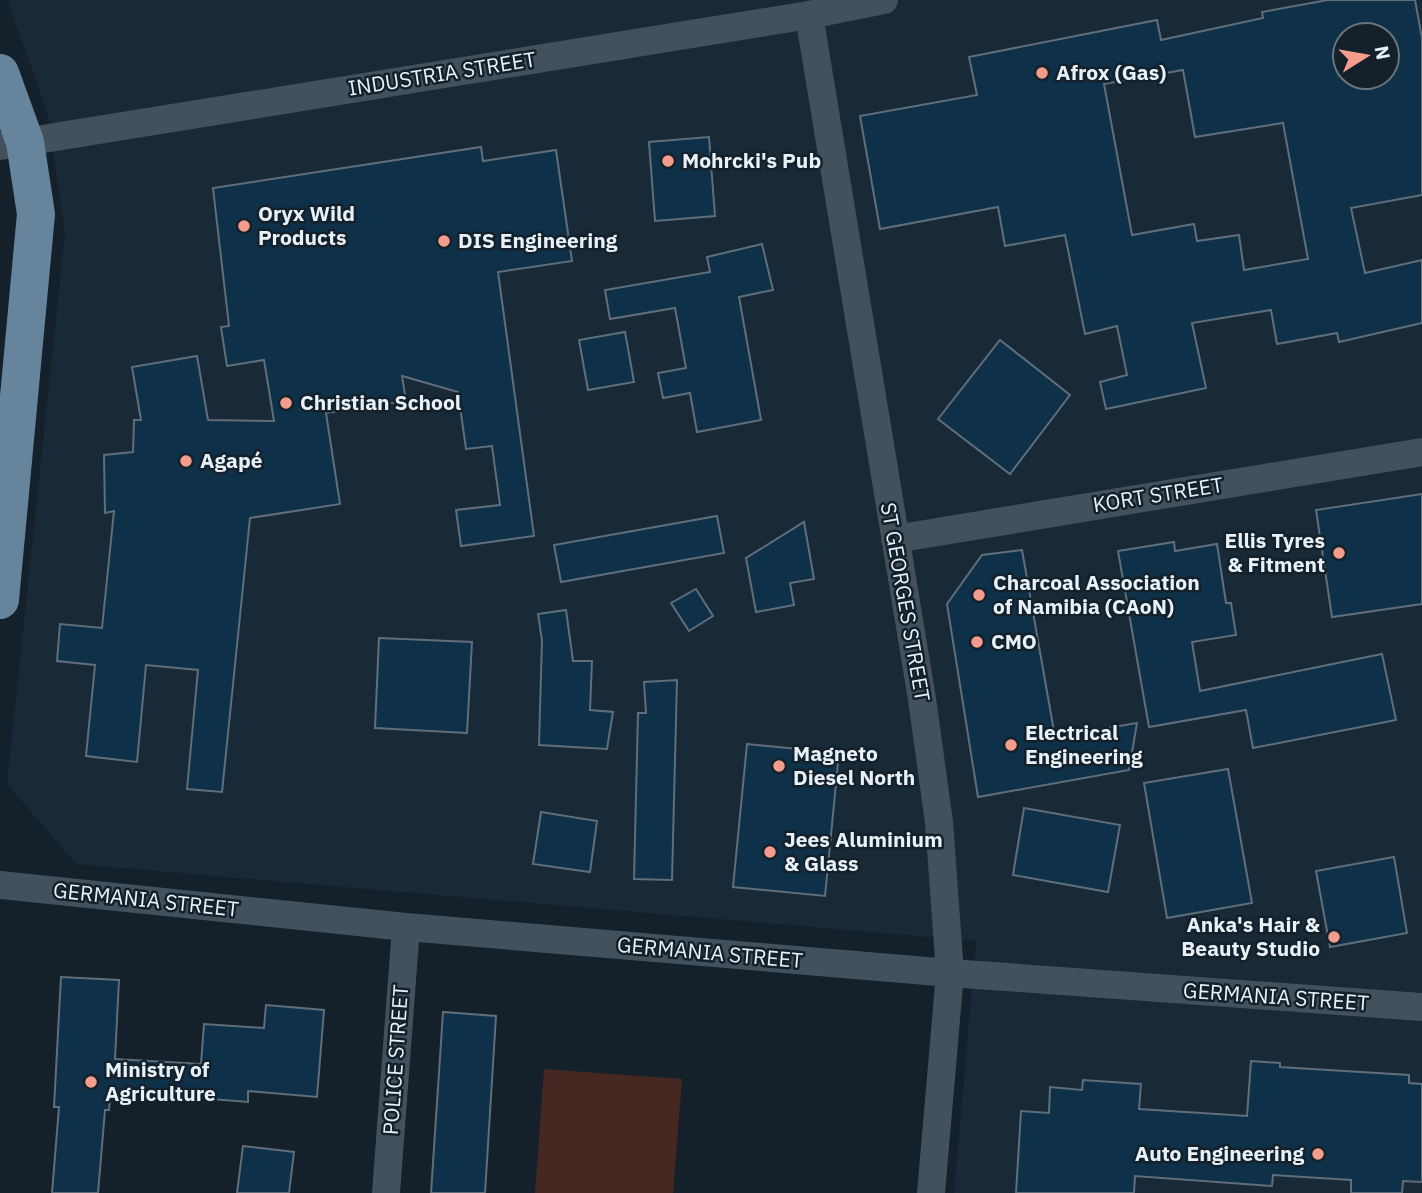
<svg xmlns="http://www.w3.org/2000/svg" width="1422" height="1193" font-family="'IBM Plex Sans',sans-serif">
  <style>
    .built { fill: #182a38; fill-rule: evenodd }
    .green { fill: #472722 }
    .building { fill: #0e3048; stroke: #606e7a; stroke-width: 2; fill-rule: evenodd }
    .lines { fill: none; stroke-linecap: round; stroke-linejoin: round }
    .minor { stroke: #43515d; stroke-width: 28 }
    .primary { stroke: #66849b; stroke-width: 38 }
    .poi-dot { fill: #f49d8d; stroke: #14202a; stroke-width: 2.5 }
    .labels { text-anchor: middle; stroke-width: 5; stroke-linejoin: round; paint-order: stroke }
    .poi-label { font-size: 21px; font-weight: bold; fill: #e9f1f8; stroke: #14202a; text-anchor: start }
    .street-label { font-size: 21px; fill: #e9f1f8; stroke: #14202a }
  </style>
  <rect width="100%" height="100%" fill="#14202a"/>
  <!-- built -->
  <path class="built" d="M7,0h1415v1193h-468l22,-252 -900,-77 -69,-80 58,-552 -18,-121zM1345,35h42v42h-42z"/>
  <!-- green -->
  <polygon class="green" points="544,1069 682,1079 673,1193 535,1193"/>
  <!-- building -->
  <g class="building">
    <path d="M1328,0h87l7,38v157l-71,13 14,65 57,-13v63l-83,19 -2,-9 -60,11 -6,-34 -79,13 14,65 -100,21 -6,-27 27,-7 -10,-49 -32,8 -20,-99 -60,11 -7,-39 -118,22 -20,-113 117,-21 -8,-38 188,-37 4,20 102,-22 -1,-6zM1345,35h42v42h-42zM1183,70l12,67 88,-14 25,136 -64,11 -5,-35 -42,6 -3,-17 -62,11 -28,-151z"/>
    <polygon points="709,137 715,216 655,221 649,142"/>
    <polygon points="481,147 483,161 556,150 572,261 498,272 534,536 461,546 456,510 500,505 492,446 466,449 458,392 402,376 406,401 326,413 340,504 250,518 222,792 187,789 198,670 146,665 137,762 86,756 95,665 57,661 60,624 102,628 114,511 105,513 104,455 133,452 134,420 141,420 132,367 197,356 208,420 274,421 264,360 227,366 221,327 229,326 213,188"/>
    <polygon points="762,244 773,290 739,297 761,420 697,432 690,393 663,398 658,373 686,368 675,308 610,319 605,290 710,272 707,257"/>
    <polygon points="625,332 634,382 588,390 579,340"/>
    <polygon points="1000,340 1070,395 1010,474 938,419"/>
    <polygon points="1422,494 1422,604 1332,617 1316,510"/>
    <polygon points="717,516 724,553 561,582 554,545"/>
    <polygon points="804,522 814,579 790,583 794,605 756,612 746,558"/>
    <polygon points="1174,542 1175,551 1217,544 1226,603 1231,603 1236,635 1192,642 1200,691 1382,654 1396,720 1253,748 1246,710 1149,727 1118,551"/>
    <polygon points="1022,550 1055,737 1137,723 1129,770 978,797 947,604 982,555"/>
    <polygon points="696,589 713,616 689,631 671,603"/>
    <polygon points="566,610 573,661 592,661 590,710 613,712 607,749 539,745 542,640 538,614"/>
    <polygon points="379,638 472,642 467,733 375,728"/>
    <polygon points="677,680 672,880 634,879 638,713 646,713 644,682"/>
    <polygon points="747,744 839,753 825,896 733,887"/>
    <polygon points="1228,769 1252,903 1167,918 1144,783"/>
    <polygon points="1024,808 1120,825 1108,892 1013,875"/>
    <polygon points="541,812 597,821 590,872 533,864"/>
    <polygon points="1394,857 1407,933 1330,947 1316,871"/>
    <polygon points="61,977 119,980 115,1059 201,1064 204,1024 264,1028 266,1005 324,1010 317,1097 248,1091 248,1102 111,1091 109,1110 105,1110 98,1193 52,1193 59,1107 54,1107"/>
    <polygon points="443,1012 496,1016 485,1193 431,1193"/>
    <polygon points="1251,1061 1280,1063 1280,1067 1409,1075 1409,1083 1422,1084 1422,1182 1403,1181 1402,1193 1351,1193 1351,1180 1273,1175 1272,1186 1135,1176 1134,1193 1016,1193 1021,1111 1049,1113 1050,1087 1082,1090 1083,1080 1141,1084 1139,1109 1247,1116"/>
    <polygon points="243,1146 294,1152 289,1193 237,1193"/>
  </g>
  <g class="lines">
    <!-- minor -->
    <g class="minor">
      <polyline points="809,15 922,699 939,822 950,973 931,1193"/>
      <polyline points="0,146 809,15 884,0"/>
      <polyline points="895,539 1422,452"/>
      <polyline points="0,885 406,927 950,973 1422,1007"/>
      <polyline points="386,1193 406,927"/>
    </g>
    <!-- primary -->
    <polyline class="primary" points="0,73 25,142 36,214 0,600"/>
  </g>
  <!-- markers -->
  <g class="poi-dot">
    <circle cx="1042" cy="73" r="7"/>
    <circle cx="668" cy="161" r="7"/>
    <circle cx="244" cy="226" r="7"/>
    <circle cx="444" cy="241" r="7"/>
    <circle cx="286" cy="403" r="7"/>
    <circle cx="186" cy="461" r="7"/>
    <circle cx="1339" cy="553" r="7"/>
    <circle cx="979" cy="595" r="7"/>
    <circle cx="977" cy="642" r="7"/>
    <circle cx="1011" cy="745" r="7"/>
    <circle cx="779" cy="766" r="7"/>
    <circle cx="770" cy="852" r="7"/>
    <circle cx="1334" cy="937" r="7"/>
    <circle cx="91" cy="1082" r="7"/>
    <circle cx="1318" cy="1154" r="7"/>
  </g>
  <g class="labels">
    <!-- poi labels -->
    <g class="poi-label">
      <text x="1056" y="80">Afrox (Gas)</text>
      <text x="682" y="168">Mohrcki's Pub</text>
      <text x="258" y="221">Oryx Wild<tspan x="258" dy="24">Products</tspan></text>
      <text x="458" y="248">DIS Engineering</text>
      <text x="300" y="410">Christian School</text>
      <text x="200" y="468">Agapé</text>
      <text x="1325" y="548" text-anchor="end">Ellis Tyres<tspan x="1325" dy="24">&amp; Fitment</tspan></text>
      <text x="993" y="590">Charcoal Association<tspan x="993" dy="24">of Namibia (CAoN)</tspan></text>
      <text x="991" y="649">CMO</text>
      <text x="1025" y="740">Electrical<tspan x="1025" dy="24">Engineering</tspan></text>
      <text x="793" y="761">Magneto<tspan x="793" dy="24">Diesel North</tspan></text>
      <text x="784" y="847">Jees Aluminium<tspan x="784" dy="24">&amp; Glass</tspan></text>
      <text x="1320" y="932" text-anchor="end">Anka's Hair &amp;<tspan x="1320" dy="24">Beauty Studio</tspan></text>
      <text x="105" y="1077">Ministry of<tspan x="105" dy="24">Agriculture</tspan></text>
      <text x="1304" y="1161" text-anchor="end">Auto Engineering</text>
    </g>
    <!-- street labels -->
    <g class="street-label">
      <text transform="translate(442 74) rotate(-9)" y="7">INDUSTRIA STREET</text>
      <text transform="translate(1158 495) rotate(-9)" y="7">KORT STREET</text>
      <text transform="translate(905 602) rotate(80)" y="7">ST GEORGES STREET</text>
      <text transform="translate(146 900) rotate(6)" y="7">GERMANIA STREET</text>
      <text transform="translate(710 953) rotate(5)" y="7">GERMANIA STREET</text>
      <text transform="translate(1276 997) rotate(4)" y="7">GERMANIA STREET</text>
      <text transform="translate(396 1060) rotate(-86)" y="7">POLICE STREET</text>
    </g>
  </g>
  <!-- north arrow -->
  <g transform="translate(1366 56) rotate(79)"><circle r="33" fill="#14202a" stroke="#69747c" stroke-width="2"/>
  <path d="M0-5L12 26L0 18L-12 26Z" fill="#f49d8d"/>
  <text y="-10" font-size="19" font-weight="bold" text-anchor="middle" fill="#e9f1f8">N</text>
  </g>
</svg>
